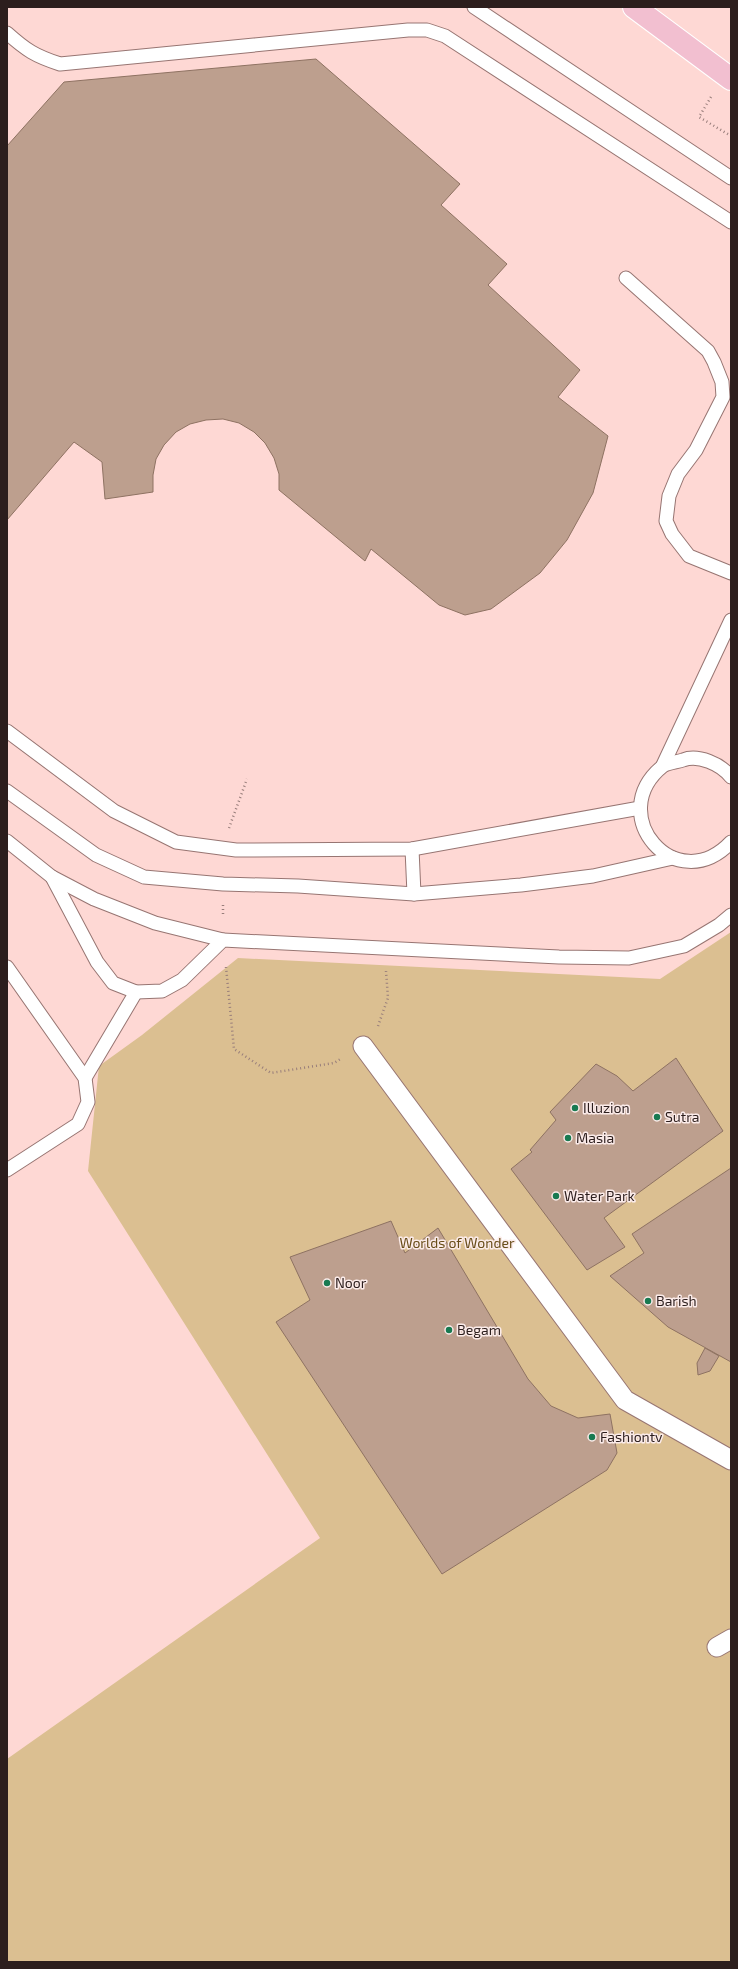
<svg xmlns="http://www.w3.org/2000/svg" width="738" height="1969" font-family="'Exo 2',sans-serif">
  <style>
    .green { fill: #dbbf91 }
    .building { fill: #bd9f8e; stroke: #8e7262 }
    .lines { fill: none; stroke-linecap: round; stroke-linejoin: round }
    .service-casing { stroke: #977572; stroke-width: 15 }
    .pedestrian-casing { stroke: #977572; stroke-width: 21 }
    .primary-casing { stroke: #fff; stroke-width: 24 }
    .path { stroke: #987e7b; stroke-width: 2.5; stroke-dasharray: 1 3; stroke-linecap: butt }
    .service { stroke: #fff; stroke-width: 13 }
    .pedestrian { stroke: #fff; stroke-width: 19 }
    .primary { stroke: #f2bfd0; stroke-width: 22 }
    .poi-dot { fill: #187a51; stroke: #fbebe9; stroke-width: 1.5 }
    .labels { text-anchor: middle; stroke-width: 3; stroke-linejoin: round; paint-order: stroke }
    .poi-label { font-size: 14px; fill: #2c1e1d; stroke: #fbebe9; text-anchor: start }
    .park-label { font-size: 14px; fill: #694d19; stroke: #fbebe9 }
  </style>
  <rect width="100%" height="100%" fill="#fed8d4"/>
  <!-- green -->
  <polygon class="green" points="731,932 731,1962 7,1962 7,1759 320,1538 88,1171 99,1066 142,1035 238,958 660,979"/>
  <!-- building -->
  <g class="building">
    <polygon points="316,59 460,184 441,205 507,264 488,285 580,370 558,397 608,436 593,493 567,540 540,573 491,609 465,615 439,605 371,549 365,561 279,490 279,474 274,458 265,443 254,432 239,423 223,419 206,420 190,424 176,432 164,445 156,459 153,475 153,492 105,499 102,462 74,442 7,520 7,146 64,82"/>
    <polygon points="676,1058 723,1131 604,1218 625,1247 587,1270 511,1169 532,1152 530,1150 556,1120 550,1112 596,1064 617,1076 633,1091"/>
    <polygon points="731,1168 731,1362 668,1327 610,1276 644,1253 632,1234"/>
    <polygon points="391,1221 405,1253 438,1228 528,1379 551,1406 578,1418 610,1414 617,1453 607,1470 442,1574 276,1322 310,1300 290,1257"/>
    <polygon points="705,1348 719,1356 710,1371 698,1375 697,1363"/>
  </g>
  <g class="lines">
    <!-- service casing -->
    <g class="service-casing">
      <g id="service">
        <polyline points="474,7 731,178"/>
        <path d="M7,33c19,17 28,23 53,31l348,-34h19l18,6 286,186"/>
        <polyline points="626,278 708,351 714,362 722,382 723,397 696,450 678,474 669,496 666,521 672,534 689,556 731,573"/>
        <polyline points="7,731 114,811 176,842 236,850 412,849 640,808"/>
        <polyline points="663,765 731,620"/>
        <path d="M731,777c-10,-13 -33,-23 -48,-17 -6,2 -16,3 -20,6 -60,48 13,134 68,76"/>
        <polyline points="7,791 96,855 144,877 223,884 298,886 414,894 521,885 593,876 673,858"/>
        <polyline points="7,841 52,877 97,962 113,983 136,992 162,991 182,980 223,940 559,957 629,958 684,946 719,925 731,915"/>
        <polyline points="412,849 414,894"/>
        <polyline points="52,877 94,899 155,923 223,940"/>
        <polyline points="7,967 85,1078 88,1102 78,1124 7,1170"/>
        <polyline points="85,1078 136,992"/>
      </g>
    </g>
    <!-- pedestrian casing -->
    <g class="pedestrian-casing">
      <g id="pedestrian">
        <polyline points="363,1046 625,1400 731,1460"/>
        <polyline points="717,1647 731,1639"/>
      </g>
    </g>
    <!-- primary casing -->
    <g class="primary-casing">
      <polyline id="primary" points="634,7 731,79"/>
    </g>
    <!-- path -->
    <g class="path">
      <polyline points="711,97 699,117 731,136"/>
      <polyline points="229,828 247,779"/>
      <polyline points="223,905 223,916"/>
      <polyline points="226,967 234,1049 271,1073 334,1063 342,1058"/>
      <polyline points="378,1026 388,998 386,971"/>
    </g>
    <!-- service -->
    <use href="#service" class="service"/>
    <!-- pedestrian -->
    <use href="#pedestrian" class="pedestrian"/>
    <!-- primary -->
    <use href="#primary" class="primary"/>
  </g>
  <!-- markers -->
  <g class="poi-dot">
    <circle cx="575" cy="1108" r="4"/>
    <circle cx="657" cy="1117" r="4"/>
    <circle cx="568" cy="1138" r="4"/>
    <circle cx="556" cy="1196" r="4"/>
    <circle cx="327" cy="1283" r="4"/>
    <circle cx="648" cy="1301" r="4"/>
    <circle cx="449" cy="1330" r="4"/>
    <circle cx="592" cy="1437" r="4"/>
  </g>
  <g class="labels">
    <!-- poi labels -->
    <g class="poi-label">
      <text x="583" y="1113">Illuzion</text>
      <text x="665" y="1122">Sutra</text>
      <text x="576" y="1143">Masia</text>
      <text x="564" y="1201">Water Park</text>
      <text x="335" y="1288">Noor</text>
      <text x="656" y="1306">Barish</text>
      <text x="457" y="1335">Begam</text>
      <text x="600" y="1442">Fashiontv</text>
    </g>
    <!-- park labels -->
    <g class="park-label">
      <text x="457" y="1248">Worlds of Wonder</text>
    </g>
  </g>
  <!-- border -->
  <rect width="738" height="1969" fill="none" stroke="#2c1e1d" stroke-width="16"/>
</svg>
